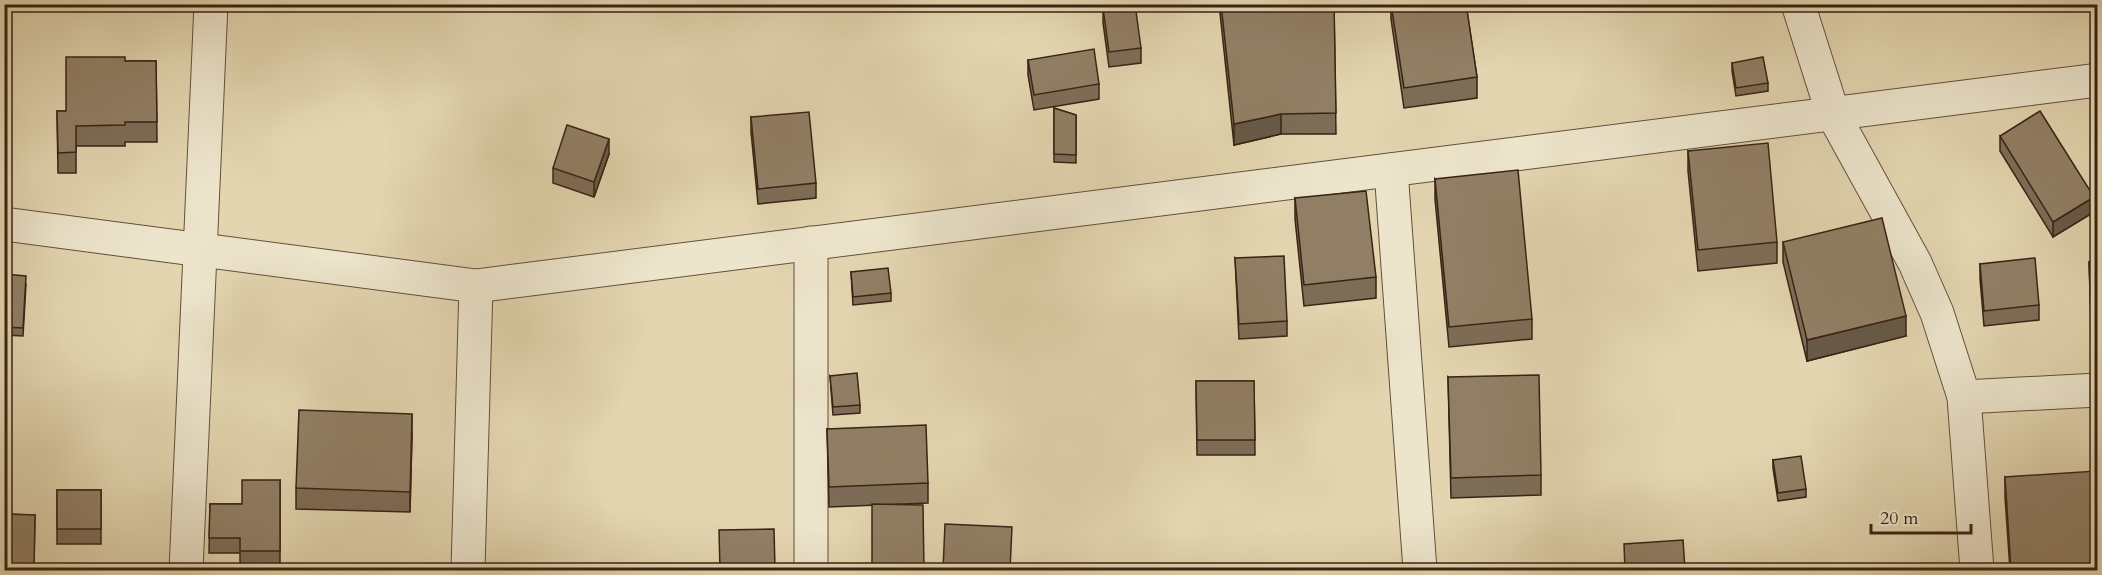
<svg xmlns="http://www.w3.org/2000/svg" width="2102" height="575" font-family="Cardo,serif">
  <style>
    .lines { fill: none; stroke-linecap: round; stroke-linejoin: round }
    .street-casing { stroke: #644f3c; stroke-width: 35 }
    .street { stroke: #ece4cb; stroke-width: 33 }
    .wall { fill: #7d6d57; stroke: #3a2215; stroke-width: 1.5 }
    .shaded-wall { fill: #665947; stroke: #3a2215; stroke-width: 1.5 }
    .building { fill: #917f65; stroke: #3a2215; stroke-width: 1.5 }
  </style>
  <rect width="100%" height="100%" fill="#e2d5af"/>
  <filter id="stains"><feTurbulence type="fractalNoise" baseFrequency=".00333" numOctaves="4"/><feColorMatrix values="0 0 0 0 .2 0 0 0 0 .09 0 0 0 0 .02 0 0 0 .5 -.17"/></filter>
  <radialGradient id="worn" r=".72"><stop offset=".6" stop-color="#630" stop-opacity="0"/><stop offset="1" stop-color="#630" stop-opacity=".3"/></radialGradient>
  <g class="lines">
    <!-- street casing -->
    <g class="street-casing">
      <g id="street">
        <polyline points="1798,4 1833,114 1915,263 1937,313 1964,397 1977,570"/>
        <polyline points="1391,170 1420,570"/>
        <polyline points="4,224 476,286 2098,80"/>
        <polyline points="1964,397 2098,390"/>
        <polyline points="186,570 211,4"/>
        <polyline points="468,570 476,286"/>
        <polyline points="811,570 811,243"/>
      </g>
    </g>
    <!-- street -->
    <use href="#street" class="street"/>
  </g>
  <!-- wall -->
  <g class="wall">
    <polygon points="4,4 61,4 61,8 4,6"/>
    <polygon points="1220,4 1334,4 1336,134 1281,134 1234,145 1220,13"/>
    <polygon points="1391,4 1466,4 1477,77 1477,98 1404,108 1391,19"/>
    <polygon points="1935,4 1978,4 1936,10"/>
    <polygon points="1103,8 1141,48 1141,63 1109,67 1103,23"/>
    <polygon points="1028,60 1099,84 1099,99 1034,110 1028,75"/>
    <polygon points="125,61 156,61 157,142 125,142 125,146 76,146 76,173 58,173 57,111 66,111"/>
    <polygon points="1732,63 1768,83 1768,91 1736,96 1732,71"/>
    <polygon points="1054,108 1076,115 1076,163 1054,162"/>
    <polygon points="751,117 816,183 816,198 758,204 751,132"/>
    <polygon points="2000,136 2094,212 2053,237 2000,151"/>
    <polygon points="1688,151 1777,242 1777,263 1698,271 1688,171"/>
    <polygon points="609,154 594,197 553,183 553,168"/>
    <polygon points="1435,179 1532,319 1532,339 1449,347 1435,199"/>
    <polygon points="1295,198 1376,277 1376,298 1304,306 1295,219"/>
    <polygon points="1783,242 1906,336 1807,361 1783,262"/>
    <polygon points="1235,258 1287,321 1287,336 1239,339"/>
    <polygon points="2089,262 2097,262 2097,353 2092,353"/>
    <polygon points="1980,264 2039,305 2039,320 1984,326 1980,279"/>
    <polygon points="851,272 891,293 891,301 853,305"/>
    <polygon points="4,274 26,284 23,336 4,335"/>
    <polygon points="830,376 860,405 860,413 833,415"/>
    <polygon points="1448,377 1541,475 1541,495 1451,498"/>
    <polygon points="1196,381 1254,381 1255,455 1197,455"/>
    <polygon points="827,429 928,483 928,503 829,507"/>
    <polygon points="412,434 410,512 296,509 296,488"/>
    <polygon points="1773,460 1806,489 1806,497 1778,501 1773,468"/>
    <polygon points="2005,477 2097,570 2010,570 2005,497"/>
    <polygon points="280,480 280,566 240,566 240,553 209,553 210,504 242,504"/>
    <rect x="57" y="490" width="44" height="54"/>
    <polygon points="4,514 35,515 34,570 4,570"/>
  </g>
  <!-- shaded-wall -->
  <g class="shaded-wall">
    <polygon points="1281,114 1281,134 1234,145 1234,124"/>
    <polygon points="609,139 609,154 594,197 594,182"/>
    <polygon points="2094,197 2094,212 2053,237 2053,222"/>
    <polygon points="1906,316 1906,336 1807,361 1807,340"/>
    <polygon points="412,414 412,434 410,512 410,492"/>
  </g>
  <!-- building -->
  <g class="building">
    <polygon points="1131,4 1135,4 1141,48 1109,52 1103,8"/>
    <polygon points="1221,4 1334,4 1336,113 1281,114 1234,124"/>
    <polygon points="1391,4 1466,4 1477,77 1404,88"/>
    <polygon points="1094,49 1099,84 1034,95 1028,60"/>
    <polygon points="66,57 125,57 125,61 156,61 157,122 125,122 125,125 76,126 76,152 58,153 57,111 66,111"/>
    <polygon points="1763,57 1768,83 1736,88 1732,63"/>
    <polygon points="1054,108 1076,115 1076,155 1054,154"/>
    <polygon points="2040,111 2094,197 2053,222 2000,136"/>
    <polygon points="809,112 816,183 758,189 751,117"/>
    <polygon points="567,125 609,139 594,182 553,168"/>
    <polygon points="1768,143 1777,242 1698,250 1688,151"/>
    <polygon points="1518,170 1532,319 1449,327 1435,179"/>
    <polygon points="1366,191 1376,277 1304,285 1295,198"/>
    <polygon points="1882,218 1906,316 1807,340 1783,242"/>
    <polygon points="1284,256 1287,321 1239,324 1235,258"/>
    <polygon points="2035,258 2039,305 1984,311 1980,264"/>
    <polygon points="2089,262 2097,262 2097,338 2092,338"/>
    <polygon points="888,268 891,293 853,297 851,272"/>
    <polygon points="4,274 26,276 23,328 4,327"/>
    <polygon points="857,373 860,405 833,407 830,376"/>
    <polygon points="1539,375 1541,475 1451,478 1448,377"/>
    <polygon points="1196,381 1254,381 1255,440 1197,440"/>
    <polygon points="299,410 412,414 410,492 296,488"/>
    <polygon points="926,425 928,483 829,487 827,429"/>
    <polygon points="1801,456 1806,489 1778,493 1773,460"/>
    <polygon points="2097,471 2097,570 2011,570 2005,477"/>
    <polygon points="242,480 280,480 280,551 240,551 240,538 209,538 210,504 242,504"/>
    <rect x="57" y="490" width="44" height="39"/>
    <polygon points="872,504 923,505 924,570 872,570"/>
    <polygon points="4,514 35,515 34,567 4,567"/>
    <polygon points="945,524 1012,527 1010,570 943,570"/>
    <polygon points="774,529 775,570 720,570 719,530"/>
    <polygon points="1683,540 1685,570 1625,570 1624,544"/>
  </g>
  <!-- margin -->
  <rect width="2102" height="575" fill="none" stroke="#e2d5af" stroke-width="24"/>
  <rect x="6" y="6" width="2090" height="563" fill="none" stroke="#3a2215" stroke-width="3"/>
  <rect x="12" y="12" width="2078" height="551" fill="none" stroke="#3a2215" stroke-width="1.5"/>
  <!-- scale -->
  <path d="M1871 524v9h100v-9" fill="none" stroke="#3a2215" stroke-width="3"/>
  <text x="1880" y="524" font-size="18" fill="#3a2215" stroke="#ece4cb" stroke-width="4.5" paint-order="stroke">20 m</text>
  <rect width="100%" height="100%" filter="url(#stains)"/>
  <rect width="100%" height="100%" fill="url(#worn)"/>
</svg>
